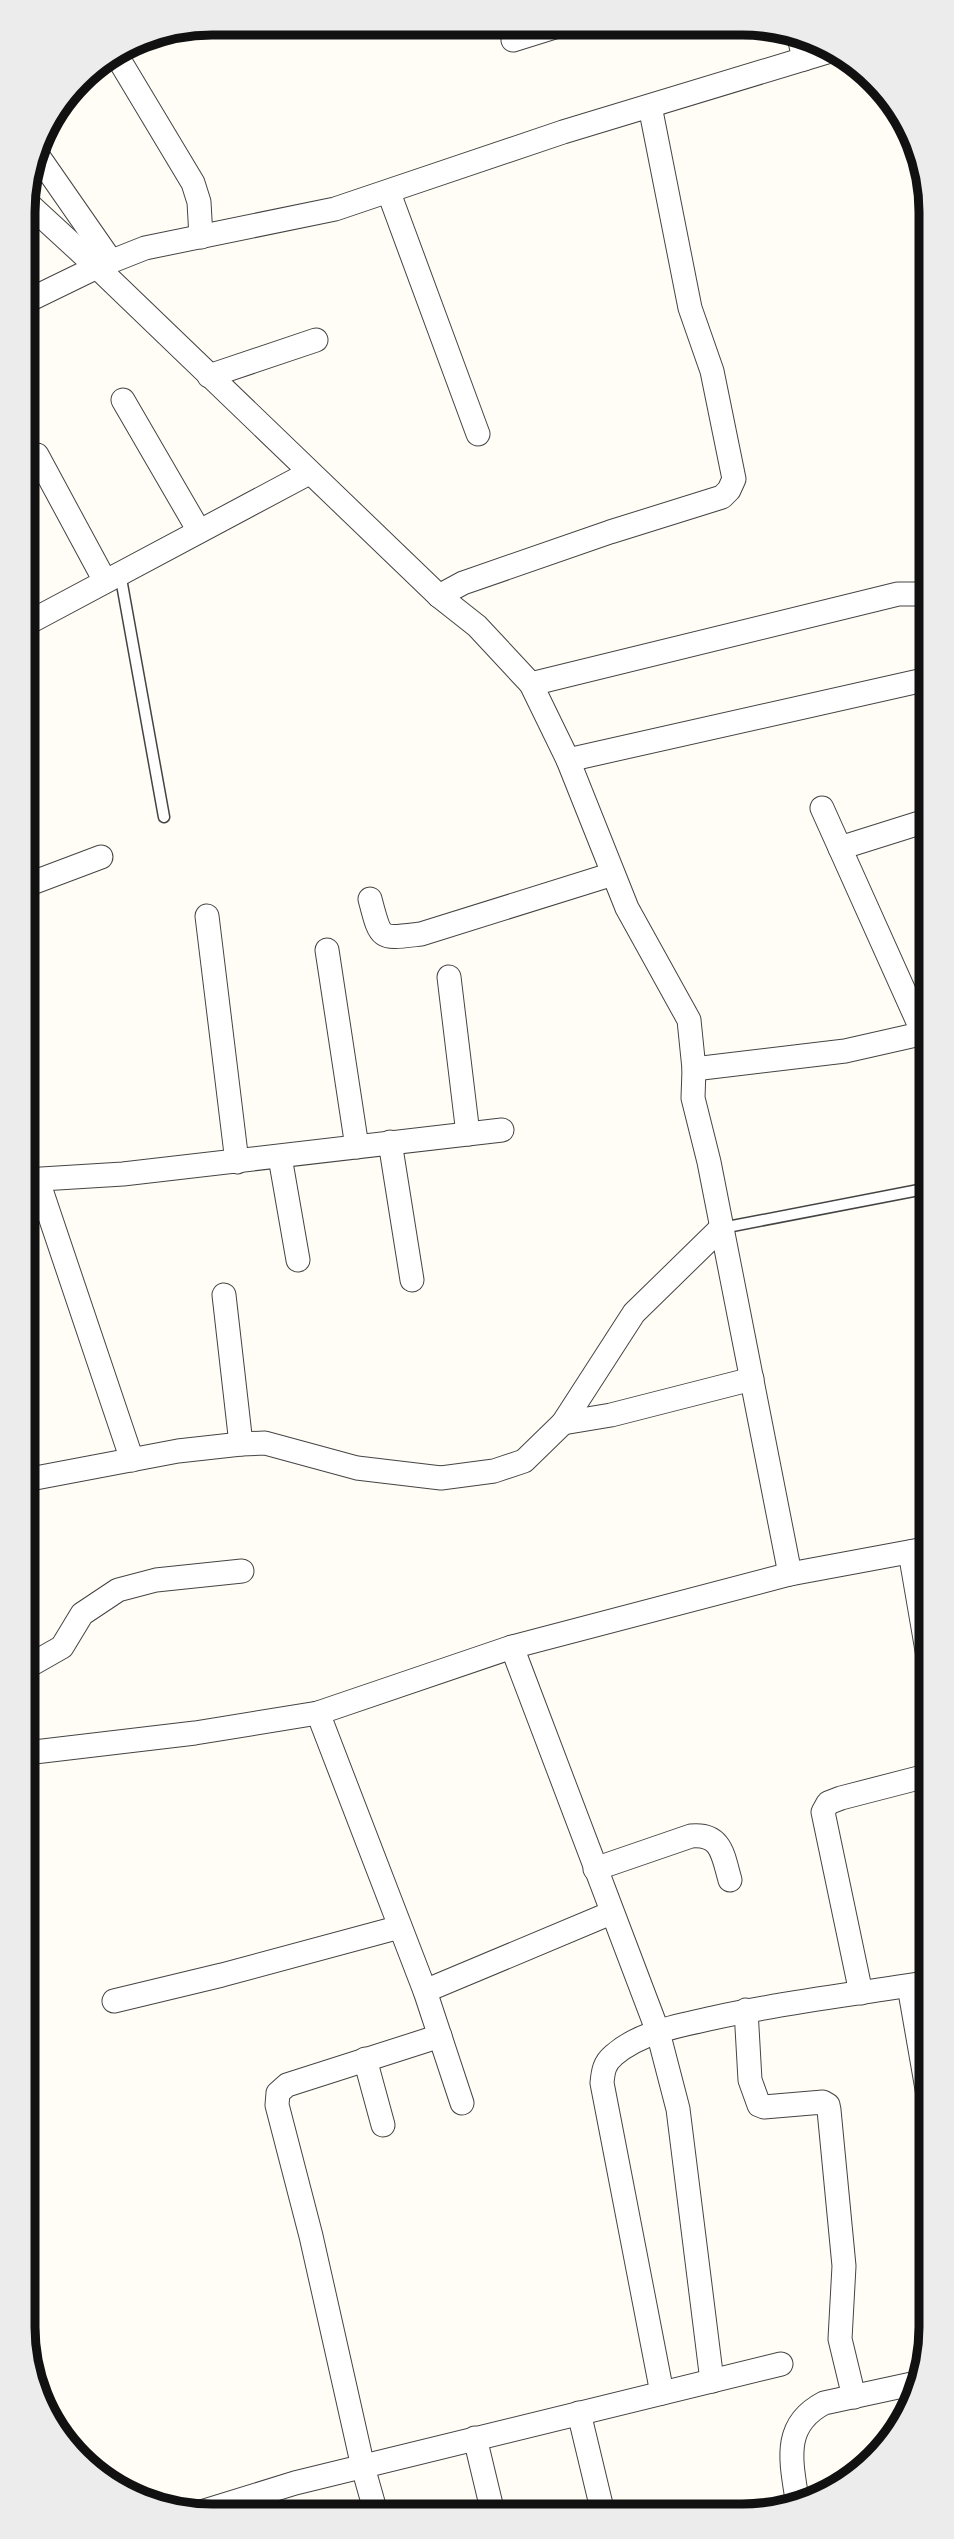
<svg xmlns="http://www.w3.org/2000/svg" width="954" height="2539" font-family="'Roboto Serif',serif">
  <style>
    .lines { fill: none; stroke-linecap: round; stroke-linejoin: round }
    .service-casing { stroke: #444; stroke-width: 13 }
    .minor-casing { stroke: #444; stroke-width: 25 }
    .service { stroke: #fff; stroke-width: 10 }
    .minor { stroke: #fff; stroke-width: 23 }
    .rim { fill: none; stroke: #111; stroke-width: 9 }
  </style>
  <rect width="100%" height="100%" fill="#fffdf5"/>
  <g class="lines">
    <!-- service casing -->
    <g class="service-casing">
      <g id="service">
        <polyline points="120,573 164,817"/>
        <polyline points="722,1228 929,1188"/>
      </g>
    </g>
    <!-- minor casing -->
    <g class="minor-casing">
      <g id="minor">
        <polyline points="799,37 804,59"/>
        <polyline points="513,40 561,25"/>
        <polyline points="115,53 193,183 199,202 201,237"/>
        <polyline points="36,153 111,261"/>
        <polyline points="389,193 478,434"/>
        <polyline points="23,199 97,267 439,596 477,626 531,684 568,760 627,908 689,1020 694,1069 693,1098 709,1162 790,1574"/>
        <polyline points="23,303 97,267 145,248 335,209 563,132 827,52"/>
        <polyline points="209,376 316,340"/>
        <polyline points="123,400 199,531"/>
        <polyline points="37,455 105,581"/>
        <polyline points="439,596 463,583 610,532 722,497 729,490 734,479 712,371 690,308 650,106"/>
        <polyline points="24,625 309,473"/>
        <polyline points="531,684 898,594 928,594"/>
        <polyline points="568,760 928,679"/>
        <polyline points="822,808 923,1033"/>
        <polyline points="840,848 929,820"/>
        <polyline points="24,886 101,857"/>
        <path d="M370,899c11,42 9,40 51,35l192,-60"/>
        <polyline points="207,916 237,1162"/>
        <polyline points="327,950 357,1147"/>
        <polyline points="449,977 468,1134"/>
        <polyline points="694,1069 845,1051 929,1032"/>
        <polyline points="390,1142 412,1280"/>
        <polyline points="280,1157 298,1260"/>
        <polyline points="25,1180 123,1174 502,1130"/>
        <polyline points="38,1181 132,1460"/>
        <polyline points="224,1295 241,1444"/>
        <polyline points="563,1423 611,1415 752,1379"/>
        <polyline points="25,1480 178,1451 241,1444 265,1443 357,1468 441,1478 494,1471 524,1461 563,1423 634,1313 721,1228"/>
        <polyline points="910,1552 930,1668"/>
        <polyline points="512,1647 658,2032 678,2109 712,2381"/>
        <polyline points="25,1668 62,1647 82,1614 118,1590 156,1580 242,1571"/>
        <polyline points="318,1713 425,1991 462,2103"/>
        <polyline points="26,1753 195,1733 318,1713 512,1647 790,1574 930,1548"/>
        <path d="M595,1869l96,-33c31,-3 32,20 39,44"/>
        <polyline points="909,1986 931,2112"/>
        <polyline points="425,1991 611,1913"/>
        <polyline points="861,1993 823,1812 828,1803 841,1798 930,1775"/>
        <polyline points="114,2001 222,1975 400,1927"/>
        <polyline points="746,2010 750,2080 759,2105 764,2107 823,2102 828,2105 829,2110 844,2266 840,2339 854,2397"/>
        <polyline points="365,2059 383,2125"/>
        <path d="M662,2393l-60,-310c1,-11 2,-20 12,-28 26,-23 67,-30 99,-37 72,-16 145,-24 217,-36"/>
        <polyline points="579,2413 603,2513"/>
        <polyline points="475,2438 493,2513"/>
        <path d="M798,2506c-6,-42 -18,-80 26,-103l97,-21"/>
        <polyline points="198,2513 295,2483 781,2364"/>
        <polyline points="376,2513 363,2467 311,2236 277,2105 278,2093 287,2085 440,2036"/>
      </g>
    </g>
    <!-- service -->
    <use href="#service" class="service"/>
    <!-- minor -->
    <use href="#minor" class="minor"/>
  </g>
  <!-- crop -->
  <path d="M0 0H954V2539H0ZM212 35H742A177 177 0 0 1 919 212V2327A177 177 0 0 1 742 2504H212A177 177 0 0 1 35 2327V212A177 177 0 0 1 212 35Z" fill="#ececec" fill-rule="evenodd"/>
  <path class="rim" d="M212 35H742A177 177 0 0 1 919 212V2327A177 177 0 0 1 742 2504H212A177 177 0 0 1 35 2327V212A177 177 0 0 1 212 35Z"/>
</svg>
